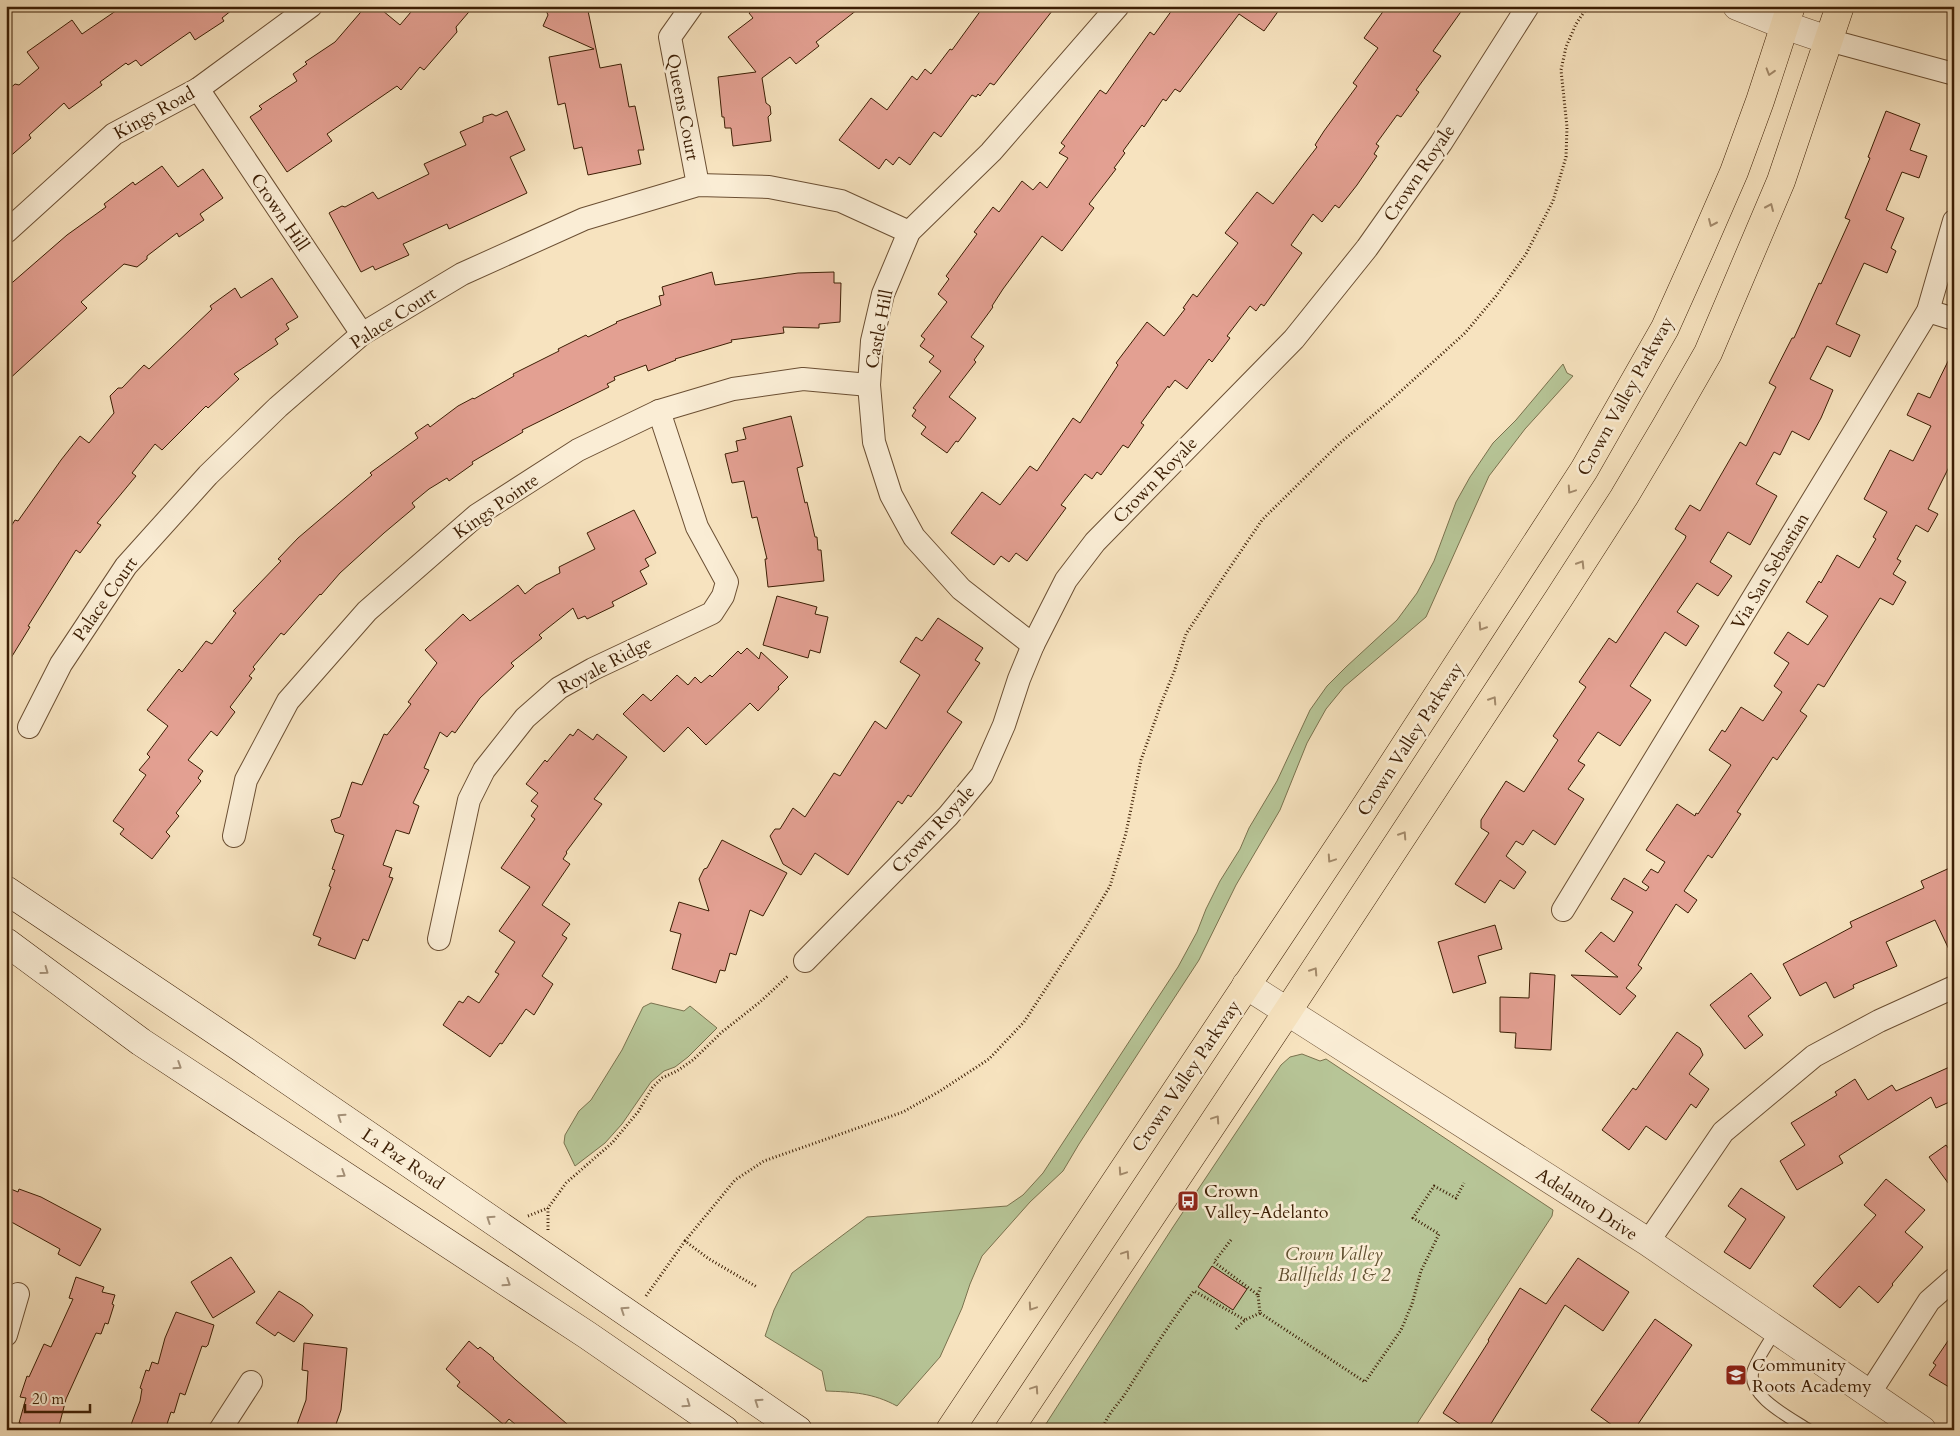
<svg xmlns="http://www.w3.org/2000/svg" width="1960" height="1436" font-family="Cardo,serif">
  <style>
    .green { fill: #b7c597; stroke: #7a724e }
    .building { fill: #e3a092; stroke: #3c1e04 }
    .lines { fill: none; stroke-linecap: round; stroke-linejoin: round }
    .service-casing { stroke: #6b4f33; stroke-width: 13 }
    .minor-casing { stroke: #6b4f33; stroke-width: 24 }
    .tertiary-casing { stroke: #6b4f33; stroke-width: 29 }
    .secondary-casing { stroke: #3c1e04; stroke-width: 29 }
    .primary-casing { stroke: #3c1e04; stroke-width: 29 }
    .path { stroke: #3c1e04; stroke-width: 3; stroke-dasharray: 1 2.5; stroke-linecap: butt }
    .service { stroke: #faedd5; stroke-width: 11 }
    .minor { stroke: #faedd5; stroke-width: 22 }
    .tertiary { stroke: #faedd5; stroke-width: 28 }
    .secondary { stroke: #faedd5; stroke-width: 28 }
    .primary { stroke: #f7e3bf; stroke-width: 28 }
    .oneway { stroke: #a38a6b }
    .oneway2 { stroke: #a49077 }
    .labels { text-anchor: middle; stroke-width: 5; stroke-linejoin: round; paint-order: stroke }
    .street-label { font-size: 18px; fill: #3c1e04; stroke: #faedd5 }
    .poi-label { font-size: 18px; fill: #3c1e04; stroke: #faedd5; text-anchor: start }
    .park-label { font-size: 18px; font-style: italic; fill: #615030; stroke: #faedd5 }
  </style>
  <rect width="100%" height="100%" fill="#f7e3bf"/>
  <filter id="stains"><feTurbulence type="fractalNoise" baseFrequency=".004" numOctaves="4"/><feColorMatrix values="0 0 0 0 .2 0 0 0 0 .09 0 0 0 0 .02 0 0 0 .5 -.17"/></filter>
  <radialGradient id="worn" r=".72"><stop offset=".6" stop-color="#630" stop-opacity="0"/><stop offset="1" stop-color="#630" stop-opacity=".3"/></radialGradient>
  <!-- green -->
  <g class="green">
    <path d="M1563,364l4,9 6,3 -48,53 -36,47 -63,141 -82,70 -18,22 -19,34 -27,67 -44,75 -37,75 -120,184 -16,27 -33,31 -48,54 -12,28 -8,24 -22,49 -43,49c-24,-13 -44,-14 -71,-15l-4,-20 -57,-35 9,-26 18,-37 75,-56 140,-11 16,-11 20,-22 135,-206 19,-35 9,-23 14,-28 20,-32 9,-21 28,-47 33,-71 17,-24 19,-19 51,-47 20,-27 17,-32 22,-59 14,-25 23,-34 23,-23z"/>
    <polygon points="651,1003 684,1011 690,1006 717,1028 688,1057 675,1067 664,1071 651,1082 622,1124 605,1143 575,1166 564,1143 565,1135 579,1111 591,1100 622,1050 643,1007"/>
    <polygon points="1302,1054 1320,1061 1326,1059 1553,1210 1552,1216 1413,1430 1042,1430 1173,1227 1281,1065 1290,1057"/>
  </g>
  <!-- building -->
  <g class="building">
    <polygon points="123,6 237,6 222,18 224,21 195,40 190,32 141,66 136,60 128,65 126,63 100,82 102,85 69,109 64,103 29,135 31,138 6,160 6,97 9,95 8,90 15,84 19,85 39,68 27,52 72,20 82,34"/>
    <polygon points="366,6 377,6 400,25 416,6 474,6 456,27 457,32 424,70 420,67 401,90 397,86 327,134 332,141 287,172 250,117 262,109 259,106 297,81 293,74 307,64 305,62 335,42"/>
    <polygon points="544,6 587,6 600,68 621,64 629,107 635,106 644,150 638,150 641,164 588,175 582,147 574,149 565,103 558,105 549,57 594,49 543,26 548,15"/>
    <polygon points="758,6 862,6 816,42 819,46 796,64 790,57 762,78 766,103 770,106 771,114 768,117 771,141 733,146 731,128 725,128 724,117 722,117 718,77 756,72 728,37 753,18 749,13"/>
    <polygon points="984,6 1056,6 994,85 990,83 980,96 978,94 976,97 972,95 941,137 934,132 910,165 899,157 893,165 886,159 879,169 839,140 871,98 887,110 912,76 917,80 925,69 931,74 950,49 952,50"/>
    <polygon points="1175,6 1282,6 1264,31 1239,14 1180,92 1175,89 1166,101 1163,99 1144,127 1142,125 1123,151 1125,153 1114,168 1116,169 1089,204 1094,208 1062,251 1042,236 1003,289 992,306 993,307 971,337 984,346 974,360 976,362 949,397 976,418 958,442 956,441 947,453 921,434 926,427 912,416 916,410 913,408 941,371 929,362 934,356 920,346 925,339 921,336 947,302 938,294 949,279 946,276 977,234 974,232 993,207 999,212 1022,181 1033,190 1040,182 1047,188 1068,158 1059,153 1065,146 1061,143 1100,90 1106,94 1150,32 1154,35"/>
    <polygon points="1387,6 1465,6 1433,51 1441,56 1416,90 1419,92 1401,117 1397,115 1376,144 1379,146 1374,154 1377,156 1357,185 1339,208 1335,205 1322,222 1313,214 1291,245 1302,253 1264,306 1261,304 1256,311 1250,306 1227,336 1230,338 1212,362 1209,359 1187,389 1175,380 1169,388 1168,386 1141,423 1144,425 1128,448 1123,445 1101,475 1097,472 1092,479 1085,474 1061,505 1066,508 1027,561 1016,553 1009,562 1001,556 994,565 951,533 982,492 1000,505 1030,466 1037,471 1073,418 1080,423 1118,365 1116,363 1147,322 1164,336 1185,309 1183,308 1193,294 1197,297 1238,243 1225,233 1257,192 1273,204 1317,147 1315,145 1324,131 1357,86 1353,83 1378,48 1364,38"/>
    <polygon points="507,111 525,150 510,157 527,193 449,229 447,224 403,244 409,255 375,270 373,266 361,272 329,213 342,206 345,207 373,192 378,199 429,174 424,164 466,145 460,132 483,122 483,117 492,114 496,116"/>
    <polygon points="1886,111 1920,124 1910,150 1927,156 1919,178 1902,172 1886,210 1904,218 1891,248 1896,251 1887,273 1864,263 1836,324 1860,335 1850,357 1827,346 1810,379 1833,390 1821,418 1809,440 1792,431 1780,455 1774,452 1756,484 1777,496 1750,545 1728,532 1710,562 1732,576 1718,596 1697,583 1677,612 1699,626 1686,646 1665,632 1630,686 1651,700 1620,746 1598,732 1578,761 1585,765 1568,789 1584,799 1555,845 1533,830 1523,845 1516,841 1506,856 1526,872 1514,889 1500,880 1485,903 1455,884 1489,833 1481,828 1481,820 1506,781 1524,792 1558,740 1553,736 1586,687 1579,682 1609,638 1616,643 1685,539 1686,536 1675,529 1690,505 1700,511 1740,442 1746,446 1776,387 1769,383 1792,338 1794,338 1819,283 1821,284 1850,220 1845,218 1870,158 1868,157"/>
    <polygon points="162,166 178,187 203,169 223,198 200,214 204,220 179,237 177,233 147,256 147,259 137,267 124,264 81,302 87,308 6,382 6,288 67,235 106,207 104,204 133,182 135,185"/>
    <polygon points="712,272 715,285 798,273 834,272 834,283 841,283 840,322 819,324 819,328 783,327 784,333 731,340 732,342 675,359 676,360 648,371 646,365 614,377 615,380 607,384 609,387 522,430 523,432 472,462 473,464 449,481 447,478 429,489 412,503 415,507 384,533 340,573 321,595 320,594 284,635 281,633 253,667 255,669 249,676 252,678 230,707 235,712 217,736 211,731 188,760 203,771 198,778 201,781 176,813 179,816 166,832 170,836 152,859 120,834 124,829 113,821 146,775 139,770 150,757 147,754 168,726 147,710 179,669 182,672 206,641 212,644 236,613 233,611 281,561 278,559 298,538 372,475 370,473 418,438 415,433 428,424 430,427 458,406 473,398 474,399 514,376 513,374 559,351 558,349 586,335 588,337 617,323 616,322 661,305 659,296 664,295 662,287"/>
    <polygon points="272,278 298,317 286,324 289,329 275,339 278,344 234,374 239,379 208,408 206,406 162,450 155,444 132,473 136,476 97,523 101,525 80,553 76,550 28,626 30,627 6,666 6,534 15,520 18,521 61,460 80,436 89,443 114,413 110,396 118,388 122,388 144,365 149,369 212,309 210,306 235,288 241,298"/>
    <polygon points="1954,349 1954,457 1928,509 1938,514 1928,532 1916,525 1897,559 1901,561 1893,574 1906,582 1893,605 1880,598 1824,687 1818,684 1800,711 1807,716 1777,760 1773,757 1737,812 1741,814 1712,858 1708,855 1684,891 1697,900 1688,913 1676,904 1638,965 1642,968 1626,988 1636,996 1620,1015 1571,975 1618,977 1585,951 1601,932 1614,942 1633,912 1611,899 1624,878 1646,891 1649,887 1642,882 1651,869 1658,873 1665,862 1646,850 1677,804 1695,816 1696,813 1698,814 1731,765 1709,750 1722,730 1725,732 1741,707 1763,721 1782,692 1774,686 1789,663 1774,653 1788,632 1808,645 1828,616 1806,602 1819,581 1821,583 1837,555 1859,568 1876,539 1873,537 1887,512 1864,499 1890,450 1913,461 1931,426 1907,415 1918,393 1930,398"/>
    <polygon points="791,416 803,466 797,468 805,503 807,502 815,537 817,537 818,550 821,550 824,581 768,587 765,559 767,559 757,517 752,518 744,481 732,483 725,454 738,451 736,441 746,439 743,428"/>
    <polygon points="634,510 656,553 645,559 649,566 640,571 647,584 612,602 614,606 587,619 585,616 578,619 573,608 539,635 542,638 511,663 514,666 480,698 455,733 452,731 447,737 440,732 424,768 429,770 413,803 419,806 409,834 396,830 383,865 392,868 389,877 393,878 368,941 363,939 355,959 318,945 321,938 313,935 331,887 329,886 335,870 332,869 344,835 335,832 331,820 340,817 352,782 362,785 384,734 387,735 411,704 408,702 437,663 425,650 463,614 470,621 518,585 525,594 536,585 560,573 559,567 595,549 587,533"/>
    <polygon points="777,596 817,607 815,614 828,617 820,653 810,650 808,658 763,645"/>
    <polygon points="938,618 983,648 975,660 980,663 947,712 962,722 911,797 908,795 902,804 898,801 848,875 815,853 801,875 783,864 770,836 775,829 780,829 793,808 805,817 834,773 840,776 875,721 886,729 920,675 900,662 916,637 922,641"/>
    <polygon points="747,648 759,659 761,652 788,677 778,687 779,689 758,711 750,703 706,745 688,727 664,752 623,714 643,694 651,701 677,675 688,685 695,677 701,683 710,675 712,677 738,651 741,654"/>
    <polygon points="578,729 593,740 597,734 627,757 594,799 602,804 566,852 567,853 563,859 570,864 542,905 570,924 562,935 567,938 542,976 553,984 534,1015 526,1009 502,1044 500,1043 490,1057 443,1025 459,1001 463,1003 468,996 479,1003 499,974 495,972 515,942 499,931 530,887 501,868 535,819 531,816 538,806 531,801 538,793 526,784 545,760 547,762 570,734 573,736"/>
    <polygon points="722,840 787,873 763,916 750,910 736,955 730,953 725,971 720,970 716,983 672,969 681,934 670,931 679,902 709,911 699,879 704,869 707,868"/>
    <polygon points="1954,866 1954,960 1935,920 1886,942 1897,966 1853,985 1854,988 1834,998 1826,982 1800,996 1783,964 1852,927 1850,922 1924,888 1921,881"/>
    <polygon points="1495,925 1502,949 1478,956 1486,983 1453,993 1438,942"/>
    <polygon points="1530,973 1555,975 1551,1050 1515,1048 1516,1033 1500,1032 1500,997 1529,998"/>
    <polygon points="1751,973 1771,998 1748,1016 1763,1035 1745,1049 1710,1005"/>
    <polygon points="1677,1032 1700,1048 1703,1055 1689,1074 1709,1089 1696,1108 1691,1104 1666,1140 1646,1126 1629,1150 1602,1130 1633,1088 1636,1090"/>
    <polygon points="1954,1065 1954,1100 1936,1108 1931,1097 1839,1156 1843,1163 1797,1190 1780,1161 1805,1145 1791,1123 1837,1095 1835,1092 1855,1079 1868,1100 1892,1085 1896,1091"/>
    <polygon points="1946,1145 1954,1156 1954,1191 1929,1157"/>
    <polygon points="1886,1179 1925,1210 1905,1232 1923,1247 1892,1284 1893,1285 1878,1303 1859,1286 1840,1308 1813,1286 1876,1215 1864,1205"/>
    <polygon points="6,1187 18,1192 19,1189 41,1197 101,1229 80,1266 58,1254 60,1249 6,1219"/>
    <polygon points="1741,1188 1785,1217 1750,1269 1724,1252 1746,1219 1728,1206"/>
    <polygon points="231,1257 255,1292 213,1318 191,1282"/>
    <polygon points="1578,1258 1629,1292 1603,1331 1565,1305 1487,1430 1469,1430 1443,1413 1489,1341 1488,1340 1520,1288 1546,1304"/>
    <polygon points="1212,1266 1247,1289 1233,1310 1198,1287"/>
    <polygon points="76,1277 104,1287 102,1292 115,1295 112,1304 114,1305 108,1324 105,1323 101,1334 96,1333 66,1399 58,1430 20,1430 21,1423 19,1423 26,1398 20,1397 27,1376 29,1377 44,1344 51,1347 73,1299 69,1298"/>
    <polygon points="279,1291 303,1306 313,1315 294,1342 278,1332 275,1336 256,1323"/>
    <polygon points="176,1312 214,1325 208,1345 206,1347 202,1346 185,1395 180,1393 174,1413 171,1412 165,1430 129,1430 140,1401 142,1389 140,1388 146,1370 149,1371 152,1362 158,1364 165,1338"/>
    <polygon points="1655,1319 1692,1345 1634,1430 1619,1430 1591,1410"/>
    <polygon points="1954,1332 1954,1390 1929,1375 1936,1365 1933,1363"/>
    <polygon points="469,1341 478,1349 480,1347 494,1358 493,1359 516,1380 574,1430 522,1430 509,1419 504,1425 478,1403 457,1386 460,1382 446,1369"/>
    <polygon points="304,1343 347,1348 341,1410 334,1430 295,1430 306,1400 308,1371 302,1370"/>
  </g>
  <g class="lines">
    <!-- service casing -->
    <g class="service-casing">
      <path id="service" d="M1776,1330c-7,12 -19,29 -23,41 -7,25 38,47 56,59"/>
    </g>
    <!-- minor casing -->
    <g class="minor-casing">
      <g id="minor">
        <polyline points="692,6 670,37 698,185"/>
        <polyline points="1828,40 1954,74"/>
        <polyline points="198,89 362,334"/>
        <polyline points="6,232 114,134 198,89 311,6"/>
        <polyline points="1928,311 1954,319"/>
        <polyline points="1033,645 961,589 914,537 891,495 874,442 869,385 872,341 883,294 909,232 991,152 1118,6"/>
        <polyline points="29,727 61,664 126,566 208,475 278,407 362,334 462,274 584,219 698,185 769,187 841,201 909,232"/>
        <polyline points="234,836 246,780 288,701 367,611 477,515 578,450 659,411 733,389 803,379 869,385"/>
        <polyline points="1563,910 1928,311 1954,221"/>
        <polyline points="439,939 469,800 484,770 525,718 559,688 593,669 712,613 723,596 727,582 697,527 659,411"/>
        <polyline points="805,961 948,816 982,775 1004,725 1019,679 1033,645 1066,580 1095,542 1294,339 1367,248 1441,143 1528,6"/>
        <polyline points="1648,1242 1723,1132 1814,1056 1879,1021 1954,987"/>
        <polyline points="6,1335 18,1294"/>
        <polyline points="1869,1394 1929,1301 1954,1279"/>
        <polyline points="220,1430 251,1382"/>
      </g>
    </g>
    <!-- tertiary casing -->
    <g class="tertiary-casing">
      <g id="tertiary">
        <polyline points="1737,6 1784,25 1828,40"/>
        <polyline points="1246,985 1648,1242 1922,1430"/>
      </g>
    </g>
    <!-- secondary casing -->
    <g class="secondary-casing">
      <g id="secondary">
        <polyline points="6,890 238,1046 798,1430"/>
        <polyline points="6,942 141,1042 587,1335 725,1430"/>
      </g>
    </g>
    <!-- primary casing -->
    <g class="primary-casing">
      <g id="primary">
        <polyline points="950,1430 1358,818 1584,470 1665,328 1700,250 1734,172 1760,101 1791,6"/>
        <polyline points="1009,1430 1287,1012 1559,598 1624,497 1665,428 1708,353 1781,181 1840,6"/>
      </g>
    </g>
    <!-- path -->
    <g class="path">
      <polyline points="528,1216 548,1208"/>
      <polyline points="548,1230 548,1208 566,1183 612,1143 638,1112 652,1088 662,1078 677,1071 693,1060 722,1032 760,1002 789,975"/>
      <polyline points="1231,1240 1214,1262 1258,1295 1260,1313 1365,1382 1401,1330 1412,1304 1421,1271 1439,1234 1413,1218 1434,1186 1456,1198 1464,1183"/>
      <polyline points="685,1241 735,1180 764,1161 903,1112 940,1091 989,1059 1024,1022 1084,930 1110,886 1126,833 1141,760 1162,701 1174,672 1186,634 1218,585 1262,520 1340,443 1390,401 1465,333 1496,296 1526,254 1553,201 1566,157 1567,127 1561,70 1566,47 1576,24 1588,6"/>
      <polyline points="1258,1295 1261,1285"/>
      <polyline points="646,1296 685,1241 709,1259 757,1287"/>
      <polyline points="1236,1329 1245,1320 1260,1313"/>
      <path d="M1103,1430c2,-14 15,-25 22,-36 22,-35 44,-70 69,-103l51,29"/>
    </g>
    <!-- service -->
    <use href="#service" class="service"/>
    <!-- minor -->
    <use href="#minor" class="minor"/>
    <!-- tertiary -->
    <use href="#tertiary" class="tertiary"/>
    <!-- secondary -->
    <use href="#secondary" class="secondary"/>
    <!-- primary -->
    <use href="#primary" class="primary"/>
  </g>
  <!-- one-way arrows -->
  <defs><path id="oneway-chevron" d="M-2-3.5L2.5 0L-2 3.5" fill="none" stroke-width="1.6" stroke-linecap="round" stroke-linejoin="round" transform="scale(1.25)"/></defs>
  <g class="oneway">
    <use href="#oneway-chevron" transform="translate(1770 72) rotate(107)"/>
    <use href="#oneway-chevron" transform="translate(1770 207) rotate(-66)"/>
    <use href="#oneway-chevron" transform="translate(1712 223) rotate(114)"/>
    <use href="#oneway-chevron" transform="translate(1571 490) rotate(124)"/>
    <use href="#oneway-chevron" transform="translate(1581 564) rotate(-58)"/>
    <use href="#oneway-chevron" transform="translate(1482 627) rotate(123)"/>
    <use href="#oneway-chevron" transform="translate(1493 700) rotate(-57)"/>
    <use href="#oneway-chevron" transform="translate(1403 835) rotate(-57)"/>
    <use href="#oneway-chevron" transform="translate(1331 859) rotate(124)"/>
    <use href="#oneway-chevron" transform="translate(1314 971) rotate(-57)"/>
    <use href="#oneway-chevron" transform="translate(1216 1119) rotate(-56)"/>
    <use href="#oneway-chevron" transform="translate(1122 1172) rotate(124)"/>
    <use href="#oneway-chevron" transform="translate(1126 1254) rotate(-56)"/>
    <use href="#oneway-chevron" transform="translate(1032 1307) rotate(124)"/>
    <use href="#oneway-chevron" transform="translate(1035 1389) rotate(-56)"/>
  </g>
  <g class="oneway2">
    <use href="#oneway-chevron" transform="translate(45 971) rotate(36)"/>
    <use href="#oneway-chevron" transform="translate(178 1066) rotate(33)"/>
    <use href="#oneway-chevron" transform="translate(341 1117) rotate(-146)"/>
    <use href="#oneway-chevron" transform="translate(342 1174) rotate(33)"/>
    <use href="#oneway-chevron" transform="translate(490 1219) rotate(-146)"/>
    <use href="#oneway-chevron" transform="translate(507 1283) rotate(33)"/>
    <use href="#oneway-chevron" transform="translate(624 1310) rotate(-146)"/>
    <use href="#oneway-chevron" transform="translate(758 1402) rotate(-146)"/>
    <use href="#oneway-chevron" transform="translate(687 1404) rotate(35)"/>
  </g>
  <!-- icons -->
  <defs>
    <g id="bus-square" transform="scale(1.125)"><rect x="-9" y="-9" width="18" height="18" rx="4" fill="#8f2418" stroke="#faedd5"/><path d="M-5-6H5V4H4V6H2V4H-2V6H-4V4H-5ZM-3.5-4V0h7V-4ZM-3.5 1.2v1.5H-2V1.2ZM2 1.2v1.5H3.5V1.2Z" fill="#fff"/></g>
    <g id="school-square" transform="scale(1.125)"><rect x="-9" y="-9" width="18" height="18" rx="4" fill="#8f2418" stroke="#faedd5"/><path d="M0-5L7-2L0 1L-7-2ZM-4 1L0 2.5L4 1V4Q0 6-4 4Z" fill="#fff"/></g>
  </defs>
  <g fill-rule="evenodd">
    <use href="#bus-square" x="1188" y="1201"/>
    <use href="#school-square" x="1736" y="1375"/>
  </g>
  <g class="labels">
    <!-- street labels -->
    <g class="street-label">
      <text transform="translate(683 107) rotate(79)" y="6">Queens Court</text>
      <text transform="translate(154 113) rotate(-29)" y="6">Kings Road</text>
      <text transform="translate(1419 173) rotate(-56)" y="6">Crown Royale</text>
      <text transform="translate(280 212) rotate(56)" y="6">Crown Hill</text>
      <text transform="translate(393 318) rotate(-33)" y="6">Palace Court</text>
      <text transform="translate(879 329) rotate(-79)" y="6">Castle Hill</text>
      <text transform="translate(1625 396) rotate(-61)" y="6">Crown Valley Parkway</text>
      <text transform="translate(1155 480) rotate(-46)" y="6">Crown Royale</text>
      <text transform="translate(496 506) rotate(-35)" y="6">Kings Pointe</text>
      <text transform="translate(1770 571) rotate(-59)" y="6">Via San Sebastian</text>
      <text transform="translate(105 599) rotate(-55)" y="6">Palace Court</text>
      <text transform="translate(605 665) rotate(-28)" y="6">Royale Ridge</text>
      <text transform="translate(1410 739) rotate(-57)" y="6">Crown Valley Parkway</text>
      <text transform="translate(933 829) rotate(-47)" y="6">Crown Royale</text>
      <text transform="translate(1186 1076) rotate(-56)" y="6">Crown Valley Parkway</text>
      <text transform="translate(403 1159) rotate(34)" y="6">La Paz Road</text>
      <text transform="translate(1587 1204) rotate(33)" y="6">Adelanto Drive</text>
    </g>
    <!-- poi labels -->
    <g class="poi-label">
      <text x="1204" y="1197">Crown<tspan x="1204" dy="21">Valley-Adelanto</tspan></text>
      <text x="1752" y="1371">Community<tspan x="1752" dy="21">Roots Academy</tspan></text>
    </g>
    <!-- park labels -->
    <g class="park-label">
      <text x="1334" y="1260">Crown Valley<tspan x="1334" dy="21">Ballfields 1 &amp; 2</tspan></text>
    </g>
  </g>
  <!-- margin -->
  <rect width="1960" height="1436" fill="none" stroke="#f7e3bf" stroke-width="25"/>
  <rect x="8" y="8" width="1945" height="1421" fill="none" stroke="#3c1e04" stroke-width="2.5"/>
  <rect x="12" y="12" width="1935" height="1411" fill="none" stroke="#3c1e04"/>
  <!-- scale -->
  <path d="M25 1404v8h65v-8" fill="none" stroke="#3c1e04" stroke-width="2.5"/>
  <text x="32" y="1404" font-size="15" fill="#3c1e04" stroke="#faedd5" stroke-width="4" paint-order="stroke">20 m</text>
  <rect width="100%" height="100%" filter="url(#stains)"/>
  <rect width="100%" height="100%" fill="url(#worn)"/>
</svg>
